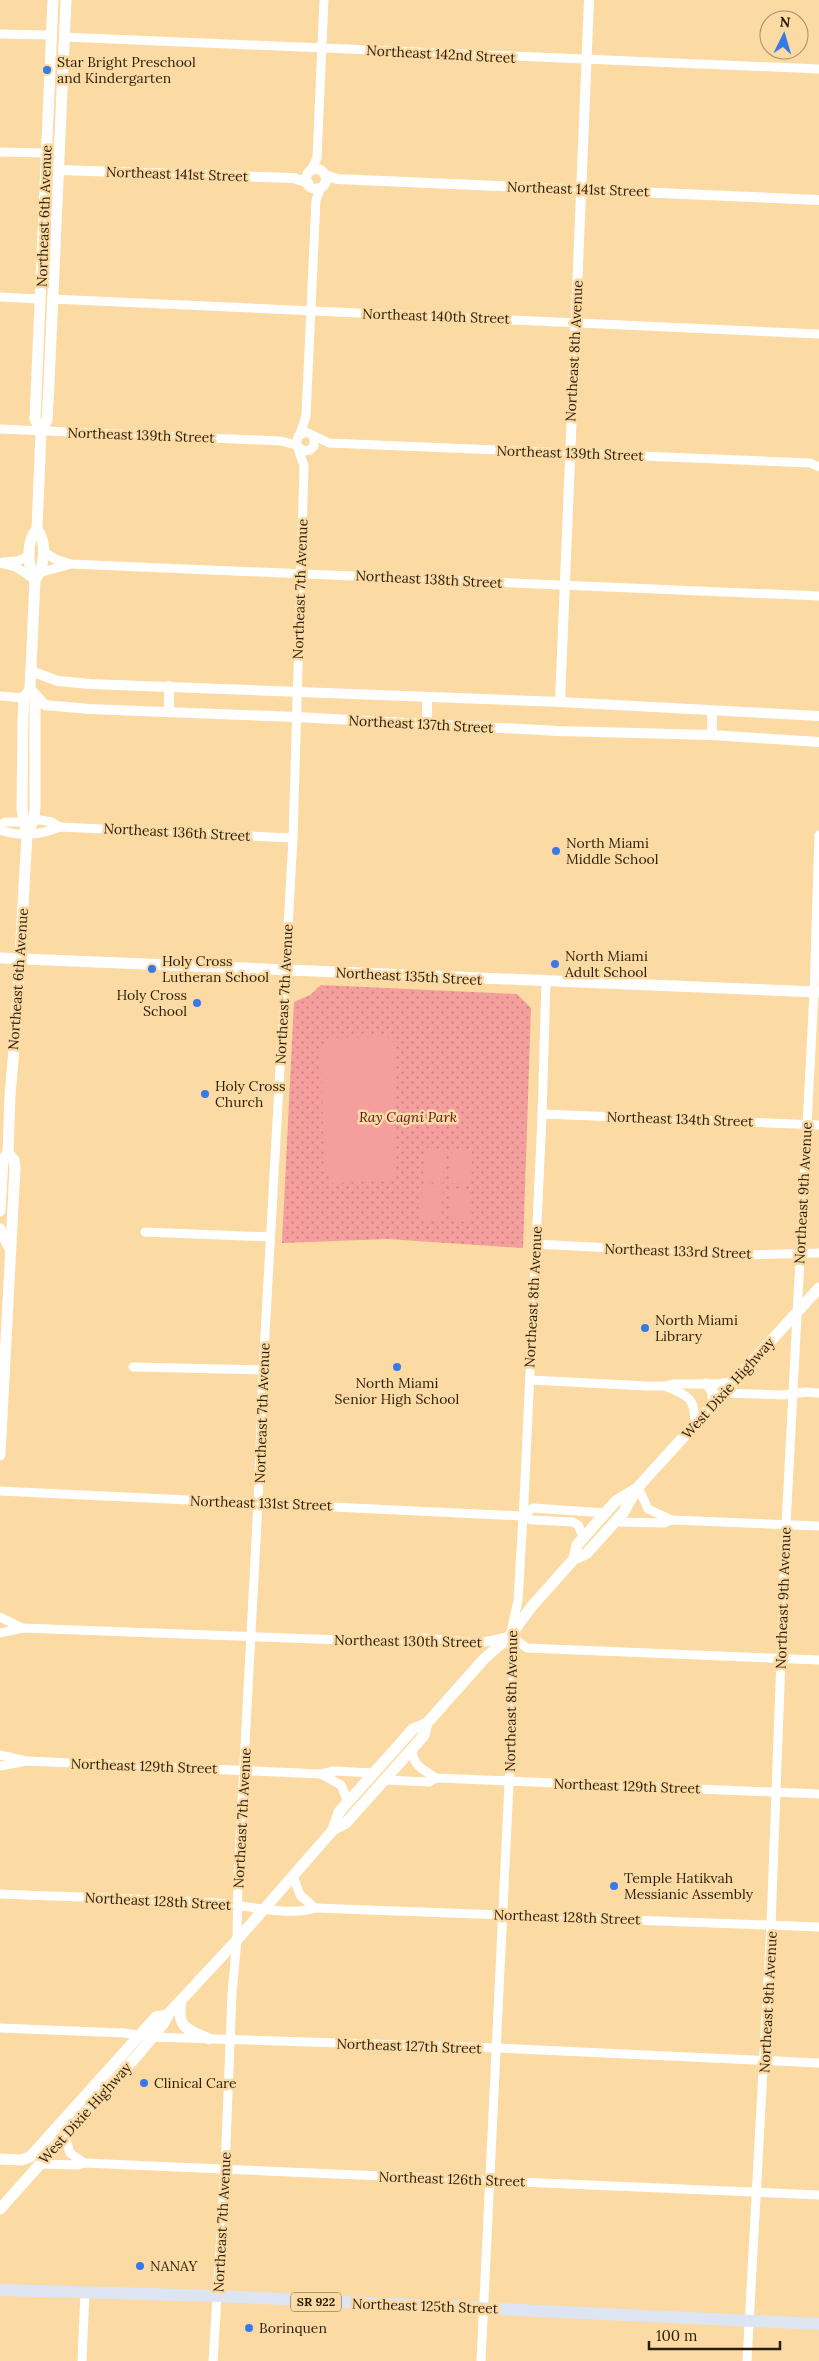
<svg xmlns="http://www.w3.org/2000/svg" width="819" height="2361" font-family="Lora,serif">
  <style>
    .park { fill: url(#park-dots) }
    .pitch { fill: #f49e9d }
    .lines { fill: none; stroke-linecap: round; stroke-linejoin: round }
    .minor { stroke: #fff; stroke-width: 9 }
    .tertiary { stroke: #fff; stroke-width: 10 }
    .secondary { stroke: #fff; stroke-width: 11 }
    .primary { stroke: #dde5f2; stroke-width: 12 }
    .poi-dot { fill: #3978e7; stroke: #fbdaa4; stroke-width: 2 }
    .labels { text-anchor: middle; stroke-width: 5; stroke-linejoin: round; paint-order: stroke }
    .shield { fill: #fbdaa4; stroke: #685637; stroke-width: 1 }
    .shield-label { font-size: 12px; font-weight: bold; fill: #291e08 }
    .street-label { font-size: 14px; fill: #291e08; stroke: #fbdaa4 }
    .poi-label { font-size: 14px; fill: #291e08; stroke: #fbdaa4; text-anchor: start }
    .park-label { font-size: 14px; font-style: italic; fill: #581319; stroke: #fbdaa4 }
  </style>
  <defs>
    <pattern id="park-dots" width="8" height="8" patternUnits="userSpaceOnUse" patternTransform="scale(1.25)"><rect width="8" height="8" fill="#f49e9d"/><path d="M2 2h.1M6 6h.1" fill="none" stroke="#c6807e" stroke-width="1.8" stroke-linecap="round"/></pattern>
  </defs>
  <rect width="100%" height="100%" fill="#fbdaa4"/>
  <!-- park -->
  <polygon class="park" points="321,985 517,994 531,1008 523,1248 388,1239 282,1243 294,1002 310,995"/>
  <!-- pitch -->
  <g class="pitch">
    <polygon points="388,1037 388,1042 394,1042 396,1175 391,1175 391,1181 330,1183 330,1176 324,1176 321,1044 327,1044 327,1038"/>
    <polygon points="424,1148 444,1149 443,1183 423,1182"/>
    <polygon points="452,1150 472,1150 471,1184 450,1183"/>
    <polygon points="422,1186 443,1187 441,1221 421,1220"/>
    <polygon points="450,1188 470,1189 469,1222 449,1221"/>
  </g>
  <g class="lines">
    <!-- minor -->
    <g class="minor">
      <polyline points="0,34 51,35"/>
      <polyline points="64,37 819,69"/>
      <polyline points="0,152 46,153"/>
      <polyline points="311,171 317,158 324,0"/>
      <polyline points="0,297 40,299"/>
      <polyline points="52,299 819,334"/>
      <polyline points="0,429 281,441 296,445"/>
      <polyline points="300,434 306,416 316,200 321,187"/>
      <polyline points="314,437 314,446 310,450 304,451 296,445 298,436 306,432 329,443 810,463 819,467"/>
      <polyline points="43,551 55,559 71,564 819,596"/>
      <polyline points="3,562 17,561 30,556"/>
      <polyline points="0,563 16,567 35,580"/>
      <polyline points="42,572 68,565"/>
      <polyline points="0,696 24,698"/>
      <polyline points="34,819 52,822 60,827"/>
      <polyline points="0,826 5,822 23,822"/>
      <path d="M0,830c19,7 41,5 60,-3l233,11"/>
      <polyline points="542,1114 819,1125"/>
      <polyline points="145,1232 270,1237"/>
      <polyline points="536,1244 741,1255 819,1253"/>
      <polyline points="133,1367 263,1370"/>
      <polyline points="530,1380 647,1386 665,1386 672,1384 718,1384 734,1381"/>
      <path d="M665,1386c23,9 32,13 29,40"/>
      <polyline points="724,1393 783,1395 806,1392 819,1393"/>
      <polyline points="638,1487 648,1509 672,1520 819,1526"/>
      <polyline points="0,1491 522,1516 532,1520 573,1522 578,1525 584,1538"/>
      <polyline points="522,1516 533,1508 606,1513"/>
      <polyline points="615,1522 664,1523 671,1520"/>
      <polyline points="0,1617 22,1628"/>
      <polyline points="0,1633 22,1628 397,1642 423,1638 480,1643 507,1637"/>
      <polyline points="510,1636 527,1648 819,1660"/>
      <path d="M412,1749c1,18 11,20 24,29l383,16"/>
      <polyline points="0,1755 22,1760"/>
      <polyline points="0,1766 27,1761 321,1774 334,1771 373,1773"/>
      <polyline points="321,1774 341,1785 348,1802"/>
      <polyline points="384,1780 429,1782 436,1778"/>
      <polyline points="293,1876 300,1895 315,1908"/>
      <path d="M0,1894c72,3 145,5 217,9 29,2 71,14 98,5l504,19"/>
      <polyline points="0,2028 124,2033 152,2037 497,2048 819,2063"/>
      <polyline points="65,2136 70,2153 84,2163"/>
      <polyline points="40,2164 78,2165 84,2163 819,2195"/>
      <polyline points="82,2361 85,2292"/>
      <polyline points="213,2361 225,2169 232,1993 237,1940 238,1875 258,1503 263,1370 293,838 304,466 298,448"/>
      <polyline points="481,2361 511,1743 514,1665 510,1636 518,1601 524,1500 542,1117 546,982"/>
      <polyline points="747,2361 771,1925 786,1525 814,992 819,835"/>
    </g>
    <!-- tertiary -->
    <g class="tertiary">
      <circle cx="316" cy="179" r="10"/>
      <polyline points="60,170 294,178 308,183"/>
      <polyline points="325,175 337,179 819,200"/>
      <polyline points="31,671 58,681 90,684 560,702 819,716"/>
      <polyline points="33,692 45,705 89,709 296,717 558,731 712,735 819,742"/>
      <polyline points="560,702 589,0"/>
      <polyline points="169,712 169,686"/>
      <polyline points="427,724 427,698"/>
      <polyline points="712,735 712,712"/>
    </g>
    <!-- secondary -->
    <g class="secondary">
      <polyline points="41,431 35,419 53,0"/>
      <path d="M35,580c-8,-14 -9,-39 2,-51l4,-98 6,-11 2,-36 17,-384"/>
      <polyline points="27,835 22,809 23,718 24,698 30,689"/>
      <polyline points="0,958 819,992"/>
      <path d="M0,1211l3,-51 5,-7 2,-58 6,-68 11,-192 7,-16 1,-11v-108l-5,-11 5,-109c10,-13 12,-38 2,-51"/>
      <polyline points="0,1229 9,1247"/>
      <path d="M706,1384c9,6 8,15 5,24"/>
      <polyline points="0,1455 15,1168 14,1160 8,1153"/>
      <polyline points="574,1559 577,1545 616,1501 634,1490"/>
      <polyline points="333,1830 339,1812 413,1729 427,1723 484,1659 510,1636 532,1606 574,1559 586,1554 623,1513 638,1487 819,1288"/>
      <path d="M181,2001c-5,27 7,29 28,38"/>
      <polyline points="0,2159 21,2160 30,2157 156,2017 168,2015"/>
      <polyline points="0,2209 142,2050 164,2023 169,2013 237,1940 333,1830 346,1823 420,1740 424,1735 427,1723"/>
    </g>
    <!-- primary -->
    <polyline class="primary" points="0,2290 218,2296 819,2324"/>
  </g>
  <!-- markers -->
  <g class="poi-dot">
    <circle cx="47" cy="70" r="5"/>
    <circle cx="556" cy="851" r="5"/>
    <circle cx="555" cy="964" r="5"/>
    <circle cx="152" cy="969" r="5"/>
    <circle cx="197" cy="1003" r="5"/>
    <circle cx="205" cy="1094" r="5"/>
    <circle cx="645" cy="1328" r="5"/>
    <circle cx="397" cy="1367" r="5"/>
    <circle cx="614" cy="1886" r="5"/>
    <circle cx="144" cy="2083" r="5"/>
    <circle cx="140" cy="2266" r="5"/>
    <circle cx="249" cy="2328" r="5"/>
  </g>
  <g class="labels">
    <!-- shield labels -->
    <rect class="shield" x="291" y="2292.5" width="50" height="19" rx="4"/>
    <g class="shield-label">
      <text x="316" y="2306">SR 922</text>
    </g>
    <!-- street labels -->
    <g class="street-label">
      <text transform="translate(441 54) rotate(3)" y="5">Northeast 142nd Street</text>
      <text transform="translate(177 174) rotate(2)" y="5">Northeast 141st Street</text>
      <text transform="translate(578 189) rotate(2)" y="5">Northeast 141st Street</text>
      <text transform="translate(44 216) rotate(-88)" y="5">Northeast 6th Avenue</text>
      <text transform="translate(436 316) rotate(2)" y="5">Northeast 140th Street</text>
      <text transform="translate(574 351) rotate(-87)" y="5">Northeast 8th Avenue</text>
      <text transform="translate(141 435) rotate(2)" y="5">Northeast 139th Street</text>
      <text transform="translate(570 453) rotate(2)" y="5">Northeast 139th Street</text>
      <text transform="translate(429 579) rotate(3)" y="5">Northeast 138th Street</text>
      <text transform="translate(300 589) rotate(-88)" y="5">Northeast 7th Avenue</text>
      <text transform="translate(421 724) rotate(3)" y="5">Northeast 137th Street</text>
      <text transform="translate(177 832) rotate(3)" y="5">Northeast 136th Street</text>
      <text transform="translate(409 976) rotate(3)" y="5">Northeast 135th Street</text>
      <text transform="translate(18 979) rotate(-86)" y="5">Northeast 6th Avenue</text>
      <text transform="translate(284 994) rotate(-87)" y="5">Northeast 7th Avenue</text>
      <text transform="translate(680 1119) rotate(2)" y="5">Northeast 134th Street</text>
      <text transform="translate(803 1193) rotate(-87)" y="5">Northeast 9th Avenue</text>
      <text transform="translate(678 1251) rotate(2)" y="5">Northeast 133rd Street</text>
      <text transform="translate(533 1297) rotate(-87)" y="5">Northeast 8th Avenue</text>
      <text transform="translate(728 1388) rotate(-48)" y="5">West Dixie Highway</text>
      <text transform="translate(262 1413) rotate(-88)" y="5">Northeast 7th Avenue</text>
      <text transform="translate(261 1503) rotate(2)" y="5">Northeast 131st Street</text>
      <text transform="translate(783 1598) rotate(-88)" y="5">Northeast 9th Avenue</text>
      <text transform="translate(408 1641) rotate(1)" y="5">Northeast 130th Street</text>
      <text transform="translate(511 1701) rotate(-89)" y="5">Northeast 8th Avenue</text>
      <text transform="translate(144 1766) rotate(2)" y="5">Northeast 129th Street</text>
      <text transform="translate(627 1786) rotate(2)" y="5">Northeast 129th Street</text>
      <text transform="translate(242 1818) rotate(-87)" y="5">Northeast 7th Avenue</text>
      <text transform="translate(158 1901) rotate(3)" y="5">Northeast 128th Street</text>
      <text transform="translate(567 1917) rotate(2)" y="5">Northeast 128th Street</text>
      <text transform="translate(768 2002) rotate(-87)" y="5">Northeast 9th Avenue</text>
      <text transform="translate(409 2046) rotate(2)" y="5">Northeast 127th Street</text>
      <text transform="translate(85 2113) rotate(-48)" y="5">West Dixie Highway</text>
      <text transform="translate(452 2179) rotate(2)" y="5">Northeast 126th Street</text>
      <text transform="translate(222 2222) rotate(-87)" y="5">Northeast 7th Avenue</text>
      <text transform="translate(425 2306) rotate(2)" y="5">Northeast 125th Street</text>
    </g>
    <!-- poi labels -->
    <g class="poi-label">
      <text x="57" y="67">Star Bright Preschool<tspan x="57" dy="16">and Kindergarten</tspan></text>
      <text x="566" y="848">North Miami<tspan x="566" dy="16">Middle School</tspan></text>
      <text x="565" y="961">North Miami<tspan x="565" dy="16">Adult School</tspan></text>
      <text x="162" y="966">Holy Cross<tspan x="162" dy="16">Lutheran School</tspan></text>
      <text x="187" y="1000" text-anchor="end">Holy Cross<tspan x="187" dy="16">School</tspan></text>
      <text x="215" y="1091">Holy Cross<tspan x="215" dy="16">Church</tspan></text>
      <text x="655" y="1325">North Miami<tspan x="655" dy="16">Library</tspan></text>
      <text x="397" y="1388" text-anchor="middle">North Miami<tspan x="397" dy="16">Senior High School</tspan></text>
      <text x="624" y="1883">Temple Hatikvah<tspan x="624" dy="16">Messianic Assembly</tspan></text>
      <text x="154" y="2088">Clinical Care</text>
      <text x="150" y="2271">NANAY</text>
      <text x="259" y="2333">Borinquen</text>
    </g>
    <!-- park labels -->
    <g class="park-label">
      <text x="408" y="1122">Ray Cagni Park</text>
    </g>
  </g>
  <!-- north arrow -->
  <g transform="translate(784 35) rotate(5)"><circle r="24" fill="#fbdaa4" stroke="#a78f66"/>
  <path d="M0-4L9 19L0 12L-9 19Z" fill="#3978e7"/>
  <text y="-8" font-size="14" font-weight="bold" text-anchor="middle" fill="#291e08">N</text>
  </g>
  <!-- scale -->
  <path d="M649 2341v8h131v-8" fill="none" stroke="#291e08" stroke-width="2.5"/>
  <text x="656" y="2341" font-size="15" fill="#291e08" stroke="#fbdaa4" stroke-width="4" paint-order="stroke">100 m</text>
</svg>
